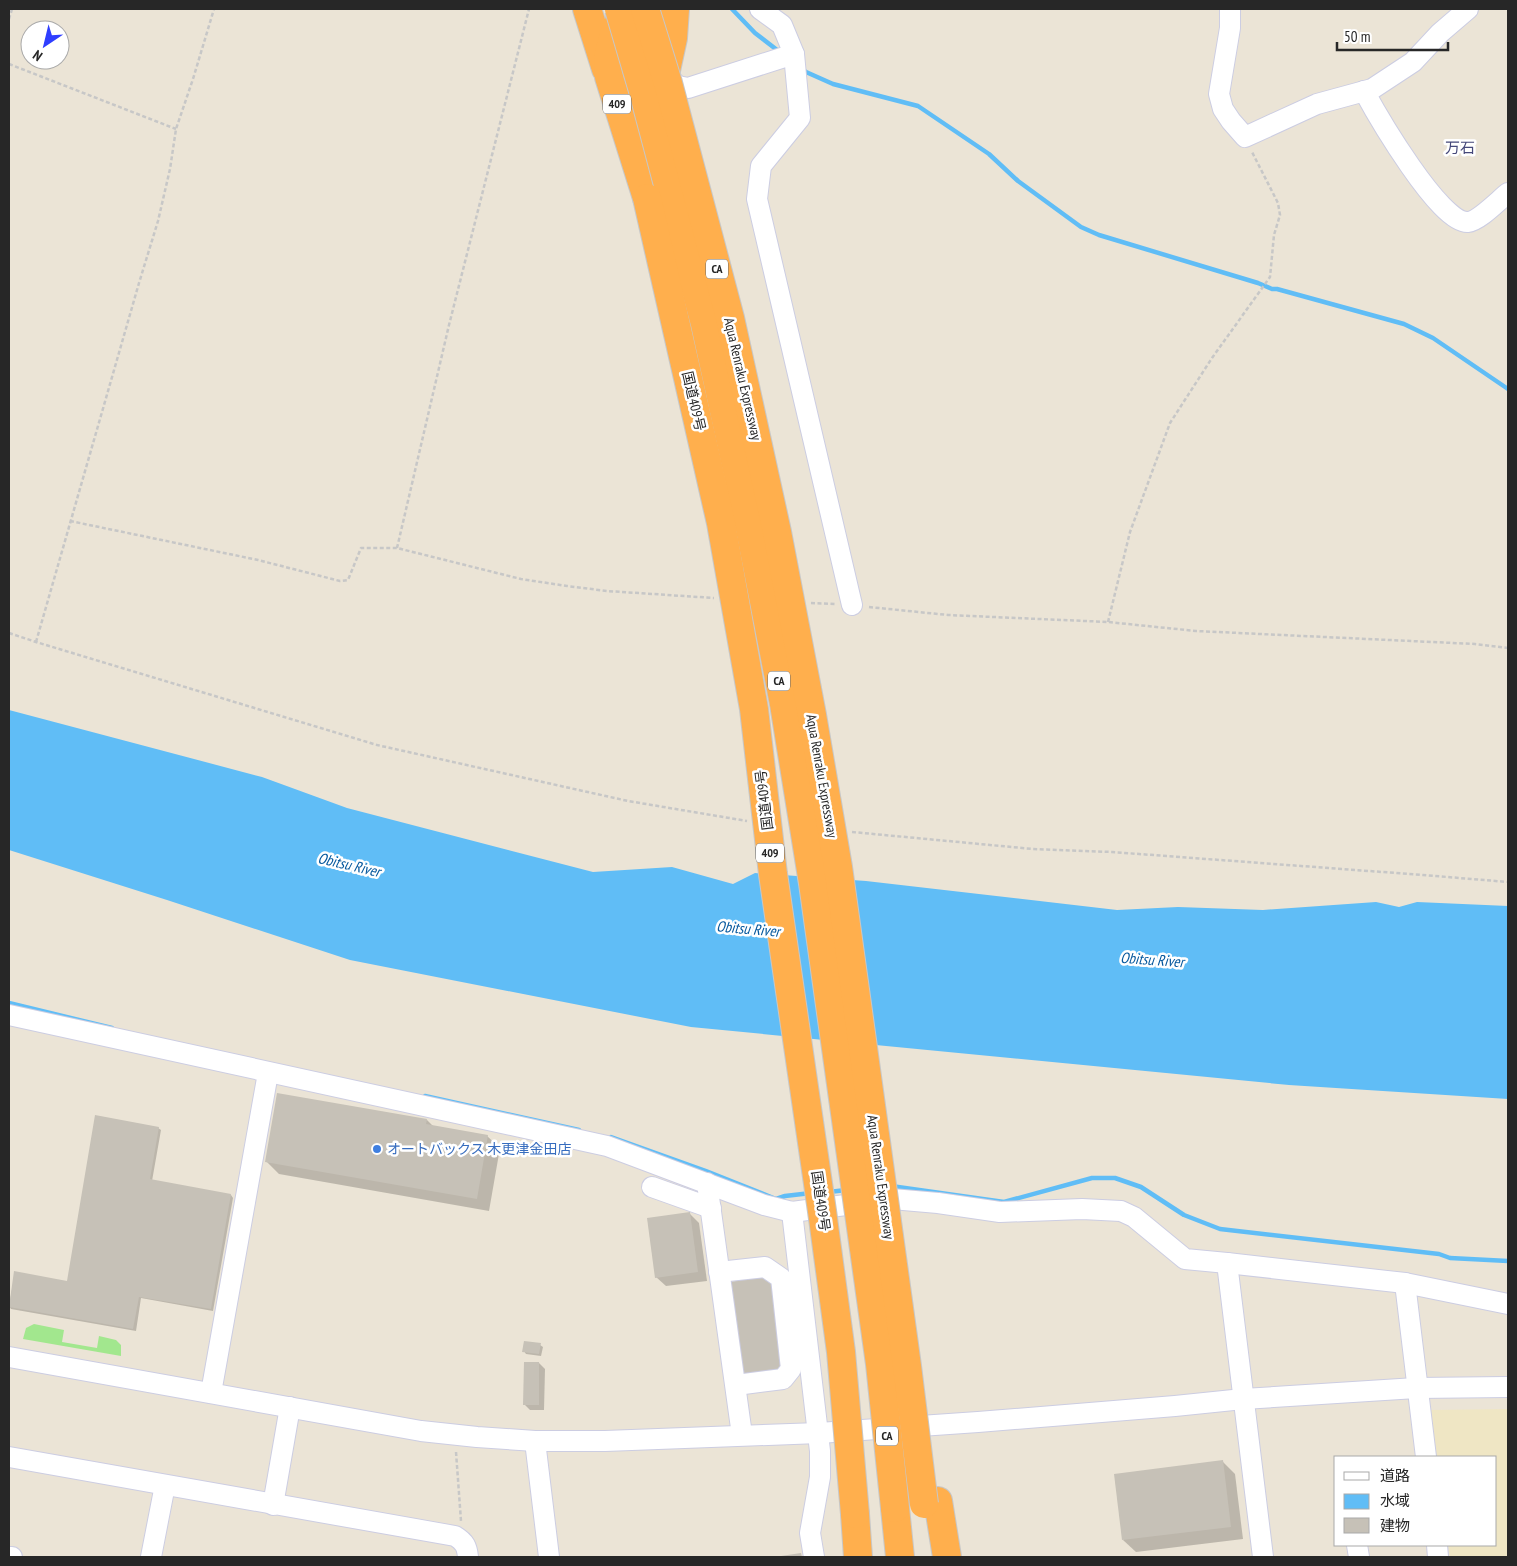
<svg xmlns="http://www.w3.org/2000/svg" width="1517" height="1566" font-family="'PT Sans Narrow','Noto Sans JP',sans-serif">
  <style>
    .education { fill: #efe6c4 }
    .green { fill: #a2e78e }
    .water { fill: #60bdf6 }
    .shadow { fill: #0003 }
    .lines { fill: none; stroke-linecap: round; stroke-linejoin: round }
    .stream { stroke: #60bdf6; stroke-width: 4.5 }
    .building { fill: #c6c1b7 }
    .minor-casing { stroke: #cccde2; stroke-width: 22 }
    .highway-casing { stroke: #c7c7c7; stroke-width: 30 }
    .path { stroke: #c7c7c7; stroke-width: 2.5; stroke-dasharray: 4 2.5; stroke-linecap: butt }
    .minor { stroke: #fff; stroke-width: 20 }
    .highway { stroke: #ffaf4d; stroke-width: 28 }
    .highway-bridge-casing { stroke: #c7c7c7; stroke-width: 30; stroke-linecap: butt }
    .highway-bridge { stroke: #ffaf4d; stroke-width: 28 }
    .shop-dot { fill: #3f7fe0; stroke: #fff; stroke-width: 2 }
    .labels { text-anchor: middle; stroke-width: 5; stroke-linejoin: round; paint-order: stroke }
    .shield { fill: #fff; stroke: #686868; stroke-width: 1 }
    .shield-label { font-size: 12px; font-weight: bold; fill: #272727 }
    .street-label { font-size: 14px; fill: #272727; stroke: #fff }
    .shop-label { font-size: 14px; fill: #366cbe; stroke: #fff; text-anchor: start }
    .neighbourhood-label { font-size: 15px; fill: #45487a; stroke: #fff }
    .water-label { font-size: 15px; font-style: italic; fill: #04579d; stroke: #fff }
  </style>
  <rect width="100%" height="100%" fill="#ebe4d6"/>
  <!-- education -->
  <polygon class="education" points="1508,1409 1508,1557 1450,1557 1448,1545 1496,1545 1496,1457 1436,1457 1430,1410"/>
  <!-- green -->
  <polygon class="green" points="34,1324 64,1330 62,1342 97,1348 99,1336 116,1340 121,1345 121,1356 23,1339 26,1328"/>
  <!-- water -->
  <polygon class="water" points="9,710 262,777 347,808 593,872 672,867 733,884 755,873 866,881 1117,910 1178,907 1263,910 1376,902 1399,907 1417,902 1508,906 1508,1099 1289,1085 691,1027 350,960 167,900 9,850"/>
  <!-- shadow -->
  <g class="shadow">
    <polygon points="427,1120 433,1126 487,1136 500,1148 489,1211 279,1174 267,1162"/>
    <polygon points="158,1128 161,1130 152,1181 231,1195 233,1198 213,1311 141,1298 136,1331 11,1309 9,1306 15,1273 68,1282"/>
    <polygon points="690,1214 699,1223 707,1281 666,1286 656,1277"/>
    <polygon points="783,1289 796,1380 756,1386 744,1373"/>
    <polygon points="540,1345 543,1347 541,1356 526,1354 524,1351"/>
    <polygon points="539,1363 545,1369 544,1410 530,1410 524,1404"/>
    <polygon points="1223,1462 1235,1474 1243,1539 1136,1552 1123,1540"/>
  </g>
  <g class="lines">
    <!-- stream -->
    <g class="stream">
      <polyline points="732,9 755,33 781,53"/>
      <polyline points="801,68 806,72 833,84 918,106 989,154 1018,181 1081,227 1099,235 1258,283 1272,289 1277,289 1404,324 1433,338 1508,389"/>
      <polyline points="9,1003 112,1028"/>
      <polyline points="425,1096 579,1130"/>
      <polyline points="611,1137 706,1171 776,1199 785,1196 811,1193"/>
      <polyline points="891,1186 1004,1202 1092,1178 1115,1178 1141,1187 1184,1215 1220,1229 1439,1254 1450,1258 1508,1261"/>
      <polyline points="829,1192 846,1190"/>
    </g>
  </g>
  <!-- building -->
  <g class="building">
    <polygon points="277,1093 427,1119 426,1124 488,1135 477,1199 265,1162"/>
    <polygon points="95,1115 159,1127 150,1179 231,1194 211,1309 139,1297 133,1329 9,1307 14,1271 67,1281"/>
    <polygon points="690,1212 698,1272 655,1278 647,1218"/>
    <polygon points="771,1275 784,1368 742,1374 730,1282"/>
    <polygon points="524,1341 541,1343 539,1354 522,1352"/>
    <polygon points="524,1362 539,1362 539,1405 523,1405"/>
    <polygon points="1223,1460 1231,1527 1122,1540 1114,1474"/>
    <polygon points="801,1553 802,1557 781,1557 781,1556"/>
  </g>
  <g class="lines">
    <!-- minor casing -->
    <g class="minor-casing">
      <g id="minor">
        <polyline points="760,9 782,25 794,54 800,118 761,166 757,199 852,605"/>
        <polyline points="1230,9 1230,28 1219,94 1223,109 1231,121 1245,137 1317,104 1372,89 1413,62 1440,33 1468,9"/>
        <polyline points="665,74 678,86 688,88 794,54"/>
        <path d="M1364,91c13,24 76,133 104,131 11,-1 31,-22 40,-29"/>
        <polyline points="9,1015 607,1146 764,1205 792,1212 892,1199 938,1203 1000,1212 1082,1209 1121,1211 1134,1217 1185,1259 1227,1263 1263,1557"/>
        <polyline points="707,1183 742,1435"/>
        <polyline points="652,1187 711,1208"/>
        <polyline points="792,1212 820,1451 820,1477 810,1533 814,1557"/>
        <polyline points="1227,1263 1405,1283 1508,1304"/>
        <polyline points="719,1272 765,1267 781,1278 791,1369 783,1379 736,1385"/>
        <polyline points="1405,1283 1426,1457"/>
        <polyline points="9,1357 421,1431 477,1437 535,1441 605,1441 819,1433 978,1422 1175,1406 1243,1399 1416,1388 1508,1387"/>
        <polyline points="211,1393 268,1073"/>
        <polyline points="535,1441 549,1557"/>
        <path d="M9,1457l446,79c10,6 12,11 13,21"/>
        <polyline points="273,1505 290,1407"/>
        <polyline points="1357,1545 1359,1557"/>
        <polyline points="1437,1545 1438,1557"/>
        <polyline points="9,1557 12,1557"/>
        <polyline points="151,1557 165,1485"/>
      </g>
    </g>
    <!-- highway casing -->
    <g class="highway-casing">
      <g id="highway">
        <polyline points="587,9 606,69"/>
        <polyline points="625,9 614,34 608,57 609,77 647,198"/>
        <polyline points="663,84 673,38 675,9"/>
        <polyline points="938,1501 947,1557"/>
        <polyline points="895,1508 900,1557"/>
        <polyline points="855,1514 858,1557"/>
      </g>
    </g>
    <!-- path -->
    <g class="path">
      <polyline points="9,19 12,9"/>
      <polyline points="9,64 176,129"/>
      <polyline points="70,521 258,560 340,581 348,580 361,548 397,548 521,579 567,586 607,591 714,598"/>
      <polyline points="397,548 449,325 529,9"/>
      <polyline points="811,603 836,604"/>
      <polyline points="869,607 948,615 1108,622 1196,631 1475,644 1508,648"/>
      <polyline points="1108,622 1130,532 1170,423 1212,358 1270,277 1274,235 1280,215 1278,203 1252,152"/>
      <polyline points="9,633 36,642 377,745 628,801 747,821"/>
      <polyline points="36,642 139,283 158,221 170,169 176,129 193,79 214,9"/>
      <polyline points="852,832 1033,849 1112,852 1423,875 1508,882"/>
      <polyline points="456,1452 461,1521"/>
    </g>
    <!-- minor -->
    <use href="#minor" class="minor"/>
    <!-- highway -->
    <use href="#highway" class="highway"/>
    <!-- highway-bridge casing -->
    <g class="highway-bridge-casing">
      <g id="highway-bridge">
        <polyline points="619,9 642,87 705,324 750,529 784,704 813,883 880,1364 895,1508"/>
        <polyline points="645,9 668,83 730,318 777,532 812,715 838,867 907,1366 924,1504"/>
        <polyline points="647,198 721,523 754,709 773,874 822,1211 841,1352 855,1514"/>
      </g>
    </g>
    <!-- highway-bridge -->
    <use href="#highway-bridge" class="highway-bridge"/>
  </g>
  <!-- markers -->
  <circle class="shop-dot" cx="377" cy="1149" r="5"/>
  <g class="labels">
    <!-- shield labels -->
    <g class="shield">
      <rect x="603" y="94.5" width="28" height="19" rx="4"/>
      <rect x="706" y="259.5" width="22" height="19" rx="4"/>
      <rect x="768" y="671.5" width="22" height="19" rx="4"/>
      <rect x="756" y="843.5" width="28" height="19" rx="4"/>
      <rect x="876" y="1426.5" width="22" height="19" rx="4"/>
    </g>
    <g class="shield-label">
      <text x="617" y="108">409</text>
      <text x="717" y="273">CA</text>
      <text x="779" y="685">CA</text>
      <text x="770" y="857">409</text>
      <text x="887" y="1440">CA</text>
    </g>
    <!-- street labels -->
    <g class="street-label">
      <text transform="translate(743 379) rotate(77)" y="5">Aqua Renraku Expressway</text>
      <text transform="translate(694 401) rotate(77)" y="5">国道409号</text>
      <text transform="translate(822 776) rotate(80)" y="5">Aqua Renraku Expressway</text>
      <text transform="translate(764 800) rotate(-97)" y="5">国道409号</text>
      <text transform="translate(881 1177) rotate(82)" y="5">Aqua Renraku Expressway</text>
      <text transform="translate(821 1201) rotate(82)" y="5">国道409号</text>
    </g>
    <!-- shop labels -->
    <g class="shop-label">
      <text x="387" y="1154">オートバックス 木更津金田店</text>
    </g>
    <!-- neighbourhood labels -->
    <g class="neighbourhood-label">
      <text x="1460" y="153">万石</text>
    </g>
    <!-- water labels -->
    <g class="water-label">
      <text transform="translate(349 865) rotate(13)" y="5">Obitsu River</text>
      <text transform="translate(748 929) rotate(5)" y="5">Obitsu River</text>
      <text transform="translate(1152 960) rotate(4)" y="5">Obitsu River</text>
    </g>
  </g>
  <!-- border -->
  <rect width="1517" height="1566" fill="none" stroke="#272727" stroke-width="20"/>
  <!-- legend -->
  <rect x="1334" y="1456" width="162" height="90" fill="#ffffff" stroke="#a9a9a9"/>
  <rect x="1344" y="1472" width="25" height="8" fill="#ffffff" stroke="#a9a9a9"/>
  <text x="1380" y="1481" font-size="15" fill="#272727">道路</text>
  <rect x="1344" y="1494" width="25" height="15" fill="#60bdf6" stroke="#a9a9a9"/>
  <text x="1380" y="1506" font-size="15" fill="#272727">水域</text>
  <rect x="1344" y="1518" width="25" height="15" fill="#c6c1b7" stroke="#a9a9a9"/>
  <text x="1380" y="1531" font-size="15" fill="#272727">建物</text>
  <!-- north arrow -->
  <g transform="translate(45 45) rotate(215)"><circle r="24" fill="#ffffff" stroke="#a9a9a9"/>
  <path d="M0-4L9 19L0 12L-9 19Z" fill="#2f3eff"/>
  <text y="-8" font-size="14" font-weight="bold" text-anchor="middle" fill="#272727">N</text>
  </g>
  <!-- scale -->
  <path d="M1337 42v8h111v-8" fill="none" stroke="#272727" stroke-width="2.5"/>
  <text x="1344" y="42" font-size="15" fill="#272727" stroke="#ffffff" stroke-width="4" paint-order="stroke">50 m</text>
</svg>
